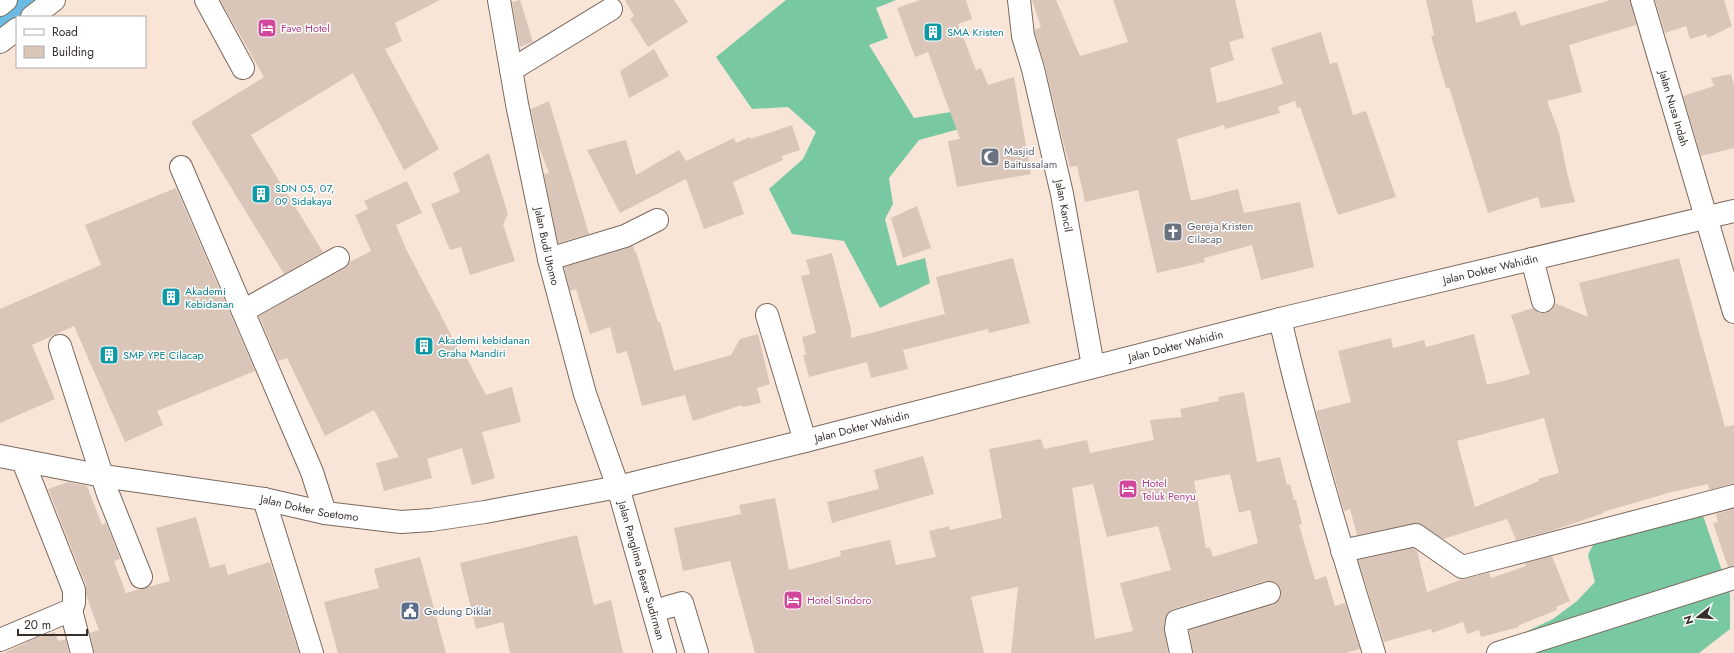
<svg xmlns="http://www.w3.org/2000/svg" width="1734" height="653" font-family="Jost,sans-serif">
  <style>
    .forest { fill: #78c9a2 }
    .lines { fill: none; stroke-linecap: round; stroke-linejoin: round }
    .canal { stroke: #6abae3; stroke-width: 24 }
    .building { fill: #dac6b9; fill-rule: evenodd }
    .minor-casing { stroke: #7b695e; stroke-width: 24 }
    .major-casing { stroke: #7b695e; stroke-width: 24 }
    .minor { stroke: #fff; stroke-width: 22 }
    .major { stroke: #fff; stroke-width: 22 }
    .labels { text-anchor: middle; stroke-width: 3; stroke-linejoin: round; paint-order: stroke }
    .hotel-label { font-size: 11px; fill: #b23c85; stroke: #fff; text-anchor: start }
    .culture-label { font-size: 11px; fill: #0d838f; stroke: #fff; text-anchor: start }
    .street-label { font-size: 11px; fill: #372f2a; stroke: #fff }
    .worship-label { font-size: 11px; fill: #5b616d; stroke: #fff; text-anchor: start }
    .service-label { font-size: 11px; fill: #4e5e75; stroke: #fff; text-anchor: start }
  </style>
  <rect width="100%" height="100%" fill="#f9e5d7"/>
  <!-- forest -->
  <g class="forest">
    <polygon points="786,0 896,0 876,8 888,38 869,45 914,118 981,107 985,122 919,140 889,178 893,204 885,219 897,266 925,258 930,283 880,308 844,241 792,234 769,189 803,159 816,132 788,107 752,109 716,57"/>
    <polygon points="1700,507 1730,594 1730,629 1699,653 1528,653 1519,635 1553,619 1577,601 1595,582 1588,555 1601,528"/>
  </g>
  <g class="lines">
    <!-- canal -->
    <polyline class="canal" points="0,19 24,0"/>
  </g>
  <!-- building -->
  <g class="building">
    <polygon points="220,0 440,0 395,23 402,41 385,49 439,149 404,170 353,73 251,135 323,252 284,274 191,122 264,77"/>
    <polygon points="520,0 533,42 520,47 512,2"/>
    <polygon points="625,0 674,0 688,22 648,47 630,19 634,16"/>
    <polygon points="920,0 966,0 972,19 958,24 976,70 981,68 988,85 1014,77 1031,174 957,187 948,141 960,139 928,52 915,57 897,8"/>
    <polygon points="1032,0 1056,0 1080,56 1128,42 1113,0 1235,0 1244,38 1229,42 1234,60 1210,68 1217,103 1283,84 1271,48 1321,32 1330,64 1337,62 1353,115 1366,111 1396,197 1338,215 1300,107 1297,108 1295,101 1278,107 1280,113 1225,129 1224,125 1177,139 1191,201 1238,189 1244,213 1300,202 1314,267 1261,280 1252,245 1204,258 1205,262 1157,273 1138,190 1085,202 1077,166 1070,167 1063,141 1045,66 1035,33 1035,30 1041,27"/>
    <polygon points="1426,0 1472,0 1476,23 1516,11 1521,26 1610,0 1630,0 1636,25 1569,45 1582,92 1547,101 1559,133 1567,173 1575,202 1541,208 1538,197 1488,213 1449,87 1446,88 1431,36 1434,35"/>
    <polygon points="1655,0 1724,0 1732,26 1708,38 1706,34 1690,39 1686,26 1665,33"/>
    <polygon points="654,49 669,76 629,98 620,71"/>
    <polygon points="1731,74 1734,85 1734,148 1701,156 1683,96 1714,86 1711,78"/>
    <polygon points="549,101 589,234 558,243 544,174 549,173 539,147 531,109"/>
    <polygon points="792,125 800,150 782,156 783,160 733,182 744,214 704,229 686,179 620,213 587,150 626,140 636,175 679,150 686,161 734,138 736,143 750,137 751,139"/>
    <polygon points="489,153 508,214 503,224 515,261 470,275 461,247 450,250 431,204 460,192 453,173"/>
    <polygon points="407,181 422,213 396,225 406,249 460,352 463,351 486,395 512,387 521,422 482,432 495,478 472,485 462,448 427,459 432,478 384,491 376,463 399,457 374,410 325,436 287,358 278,361 259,316 344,269 350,262 371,251 355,215 368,209 364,201"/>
    <polygon points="176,188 255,371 157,411 163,425 125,442 74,326 32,345 55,399 0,423 0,309 101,265 85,225"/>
    <polygon points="917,206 931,248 903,258 891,218"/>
    <polygon points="633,246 635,252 636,252 658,322 660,322 674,371 731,355 740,339 758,334 770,384 757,388 761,403 742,407 742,405 693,421 685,395 642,406 627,351 617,354 610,327 590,334 576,289 570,291 564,267"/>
    <polygon points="832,253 851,329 851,338 945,314 936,277 1013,258 1030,323 989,333 988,329 903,350 908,369 871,378 867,362 809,377 803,355 806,355 802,337 816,333 801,276 810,274 806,260"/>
    <path d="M1679,258l46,169 9,-2v59l-25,6 -1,-6 -40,9 -65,19 1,1 -53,18 -35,9 -9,-21 -64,20 -25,-16 -61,12 -7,-26 -6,2 -28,-100 35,-9 -13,-51 53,-13 2,10 31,-8 2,7 48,-13 13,51 43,-11 -19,-59 22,-7 6,5h7l6,-3 3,-7 33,14 -9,-34zM1544,418l15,55 -21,6 1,2 -64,26 -18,-66z"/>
    <path d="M1244,392l13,70 23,-5 7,28 3,-1 4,16h2l6,24 -3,1 16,55 11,-4 9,30 10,-3 15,46 -15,4h-152l-4,-23 84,-25 5,-3 3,-6v-7l-4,-5 -6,-3h-6l-92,28 -5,4 -3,6 -1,9 4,25h-157l7,-66 -47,10 13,56h-229l-25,-92 -47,10 -9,-43 67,-14 -2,-9 36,-7 14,72 52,-14 -1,-5 50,-11 6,25 40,-8 -7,-26 20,-5 1,4 52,-12 -13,-69 52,-10 3,10 43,-9 3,13 64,-13 -4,-20 32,-3 -2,-8 39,-8 -1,-4zM1230,474l9,39 11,-3 8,33 -45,14 -3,-10 -4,1 -12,-67zM1093,484l14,53 51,-11 13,44 -51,13 13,48 -38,8 -23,-151z"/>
    <polygon points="923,456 934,494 832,523 827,502 879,489 874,470"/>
    <polygon points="68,482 87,486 102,525 106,523 120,559 114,561 126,593 170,581 156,528 196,517 210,568 225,564 228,575 270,562 299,653 94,653 90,633 99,630 86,595 86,585 48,489"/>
    <polygon points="1734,509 1734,566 1728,567 1713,523 1718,522 1716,514"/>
    <polygon points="577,535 594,605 611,600 623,653 510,653 503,622 476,629 460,563"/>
    <polygon points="1413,548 1417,551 1427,592 1463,579 1489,573 1491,578 1526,566 1525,563 1552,556 1570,601 1556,607 1557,610 1519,625 1519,627 1481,637 1479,630 1467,634 1463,622 1432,633 1431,629 1384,642 1358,560"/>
    <polygon points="420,557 446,653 338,653 324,602 379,588 374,569"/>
    <polygon points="55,632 58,641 66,639 69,653 4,653 34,639"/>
  </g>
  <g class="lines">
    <!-- minor casing -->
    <g class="minor-casing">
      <g id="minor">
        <polyline points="206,0 243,68"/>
        <path id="s1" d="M1019,0l4,36 10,33 29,125 31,172"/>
        <path id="s2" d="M1642,0l92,312"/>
        <polyline points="0,5 6,0"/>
        <polyline points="32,17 54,0"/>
        <polyline points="0,42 17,29"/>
        <polyline points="511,70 611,9"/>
        <polyline points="181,167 312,472 325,513"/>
        <polyline points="549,259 625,236 657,220"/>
        <polyline points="1532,259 1543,301"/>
        <polyline points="243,311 338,258"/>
        <polyline points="767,315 805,441"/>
        <path d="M1280,319c26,113 59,223 94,334"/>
        <polyline points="60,346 108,494 141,577"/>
        <path id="s3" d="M0,456l103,20 161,23 61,14 76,9 30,-2 54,-8 133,-25 187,-46 475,-122 454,-108"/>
        <polyline points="264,499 312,653"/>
        <polyline points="1342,551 1416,535 1462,567 1734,496"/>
        <polyline points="71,610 82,653"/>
        <polyline points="654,611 682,603 697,653"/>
        <polyline points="0,640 71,610 74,603 74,590 23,461"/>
        <polyline points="1181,653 1176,629 1177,621 1269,593"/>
        <polyline points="1498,653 1734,578"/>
      </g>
    </g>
    <!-- major casing -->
    <g class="major-casing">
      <g id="major">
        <path id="s4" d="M499,0l18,104 32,155 36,135 33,93 47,166"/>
      </g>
    </g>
    <!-- minor -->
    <use href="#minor" class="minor"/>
    <!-- major -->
    <use href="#major" class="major"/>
  </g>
  <!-- icons -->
  <defs>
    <g id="hotel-square" transform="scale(1)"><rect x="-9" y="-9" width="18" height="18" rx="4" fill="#d1479c" stroke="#fff"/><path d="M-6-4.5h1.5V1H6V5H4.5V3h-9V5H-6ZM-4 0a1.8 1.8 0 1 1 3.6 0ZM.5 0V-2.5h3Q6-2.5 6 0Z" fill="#fff"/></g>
    <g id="building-square" transform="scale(1)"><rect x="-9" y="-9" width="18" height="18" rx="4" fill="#0f9aa8" stroke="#fff"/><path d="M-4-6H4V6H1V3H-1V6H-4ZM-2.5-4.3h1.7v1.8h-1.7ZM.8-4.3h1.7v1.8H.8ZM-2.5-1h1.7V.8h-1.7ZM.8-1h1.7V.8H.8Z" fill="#fff"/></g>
    <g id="mosque-square" transform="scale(1)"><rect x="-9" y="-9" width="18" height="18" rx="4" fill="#6b7280" stroke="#fff"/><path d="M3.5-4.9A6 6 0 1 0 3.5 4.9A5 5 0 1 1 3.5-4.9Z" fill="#fff"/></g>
    <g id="church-square" transform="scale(1)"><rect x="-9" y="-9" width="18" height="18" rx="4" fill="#6b7280" stroke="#fff"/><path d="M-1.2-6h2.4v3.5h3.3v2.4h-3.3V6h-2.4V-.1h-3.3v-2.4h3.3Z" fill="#fff"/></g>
    <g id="civic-square" transform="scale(1)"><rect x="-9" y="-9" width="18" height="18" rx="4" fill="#5c6f8a" stroke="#fff"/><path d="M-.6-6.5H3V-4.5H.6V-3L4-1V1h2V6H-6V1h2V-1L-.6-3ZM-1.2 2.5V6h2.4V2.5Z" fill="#fff"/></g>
  </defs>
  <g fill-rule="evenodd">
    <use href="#hotel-square" x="267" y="28"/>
    <use href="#building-square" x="933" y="32"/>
    <use href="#mosque-square" x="990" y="157"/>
    <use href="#building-square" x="261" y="194"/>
    <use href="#church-square" x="1173" y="232"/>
    <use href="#building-square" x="171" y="297"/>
    <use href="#building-square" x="424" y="346"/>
    <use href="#building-square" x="109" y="355"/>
    <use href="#hotel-square" x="1128" y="489"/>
    <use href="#hotel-square" x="793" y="600"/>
    <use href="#civic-square" x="410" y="611"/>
  </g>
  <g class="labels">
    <!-- hotel labels -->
    <g class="hotel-label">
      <text x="281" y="32">Fave Hotel</text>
      <text x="1142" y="487">Hotel<tspan x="1142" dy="13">Teluk Penyu</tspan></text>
      <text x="807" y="604">Hotel Sindoro</text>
    </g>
    <!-- culture labels -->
    <g class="culture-label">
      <text x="947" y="36">SMA Kristen</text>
      <text x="275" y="192">SDN 05, 07,<tspan x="275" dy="13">09 Sidakaya</tspan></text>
      <text x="185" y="295">Akademi<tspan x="185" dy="13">Kebidanan</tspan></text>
      <text x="438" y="344">Akademi kebidanan<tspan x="438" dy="13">Graha Mandiri</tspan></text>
      <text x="123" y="359">SMP YPE Cilacap</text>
    </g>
    <!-- street labels -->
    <g class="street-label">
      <text dy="4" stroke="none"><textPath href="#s2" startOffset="113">Jalan Nusa Indah</textPath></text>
      <text dy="4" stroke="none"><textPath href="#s1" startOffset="211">Jalan Kancil</textPath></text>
      <text dy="4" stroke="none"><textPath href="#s4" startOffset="251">Jalan Budi Utomo</textPath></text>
      <text dy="4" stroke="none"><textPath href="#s3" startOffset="1526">Jalan Dokter Wahidin</textPath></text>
      <text dy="4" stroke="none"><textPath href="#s3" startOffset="1202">Jalan Dokter Wahidin</textPath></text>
      <text dy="4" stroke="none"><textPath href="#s3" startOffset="878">Jalan Dokter Wahidin</textPath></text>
      <text dy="4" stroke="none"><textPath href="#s3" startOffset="314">Jalan Dokter Soetomo</textPath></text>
      <text dy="4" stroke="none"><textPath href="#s4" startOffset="589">Jalan Panglima Besar Sudirman</textPath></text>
    </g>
    <!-- worship labels -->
    <g class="worship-label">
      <text x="1004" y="155">Masjid<tspan x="1004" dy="13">Baitussalam</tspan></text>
      <text x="1187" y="230">Gereja Kristen<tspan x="1187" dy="13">Cilacap</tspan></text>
    </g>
    <!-- service labels -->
    <g class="service-label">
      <text x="424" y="615">Gedung Diklat</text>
    </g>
  </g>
  <!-- legend -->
  <rect x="16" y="16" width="130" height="52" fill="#ffffff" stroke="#afacaa"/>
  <rect x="24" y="29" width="20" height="6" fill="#ffffff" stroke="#afacaa"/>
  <text x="52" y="36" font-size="12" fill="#372f2a">Road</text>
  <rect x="24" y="46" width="20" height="12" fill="#dac6b9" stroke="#afacaa"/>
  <text x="52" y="56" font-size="12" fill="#372f2a">Building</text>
  <!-- north arrow -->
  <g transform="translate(1698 617) rotate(253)" stroke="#ffffff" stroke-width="3" paint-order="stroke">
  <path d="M0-3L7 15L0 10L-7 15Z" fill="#372f2a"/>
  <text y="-6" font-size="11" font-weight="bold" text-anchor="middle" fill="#372f2a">N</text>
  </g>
  <!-- scale -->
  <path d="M18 629v6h69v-6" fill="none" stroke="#372f2a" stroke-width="2"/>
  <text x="24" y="629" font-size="12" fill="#372f2a" stroke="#ffffff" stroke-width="3" paint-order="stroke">20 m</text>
</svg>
